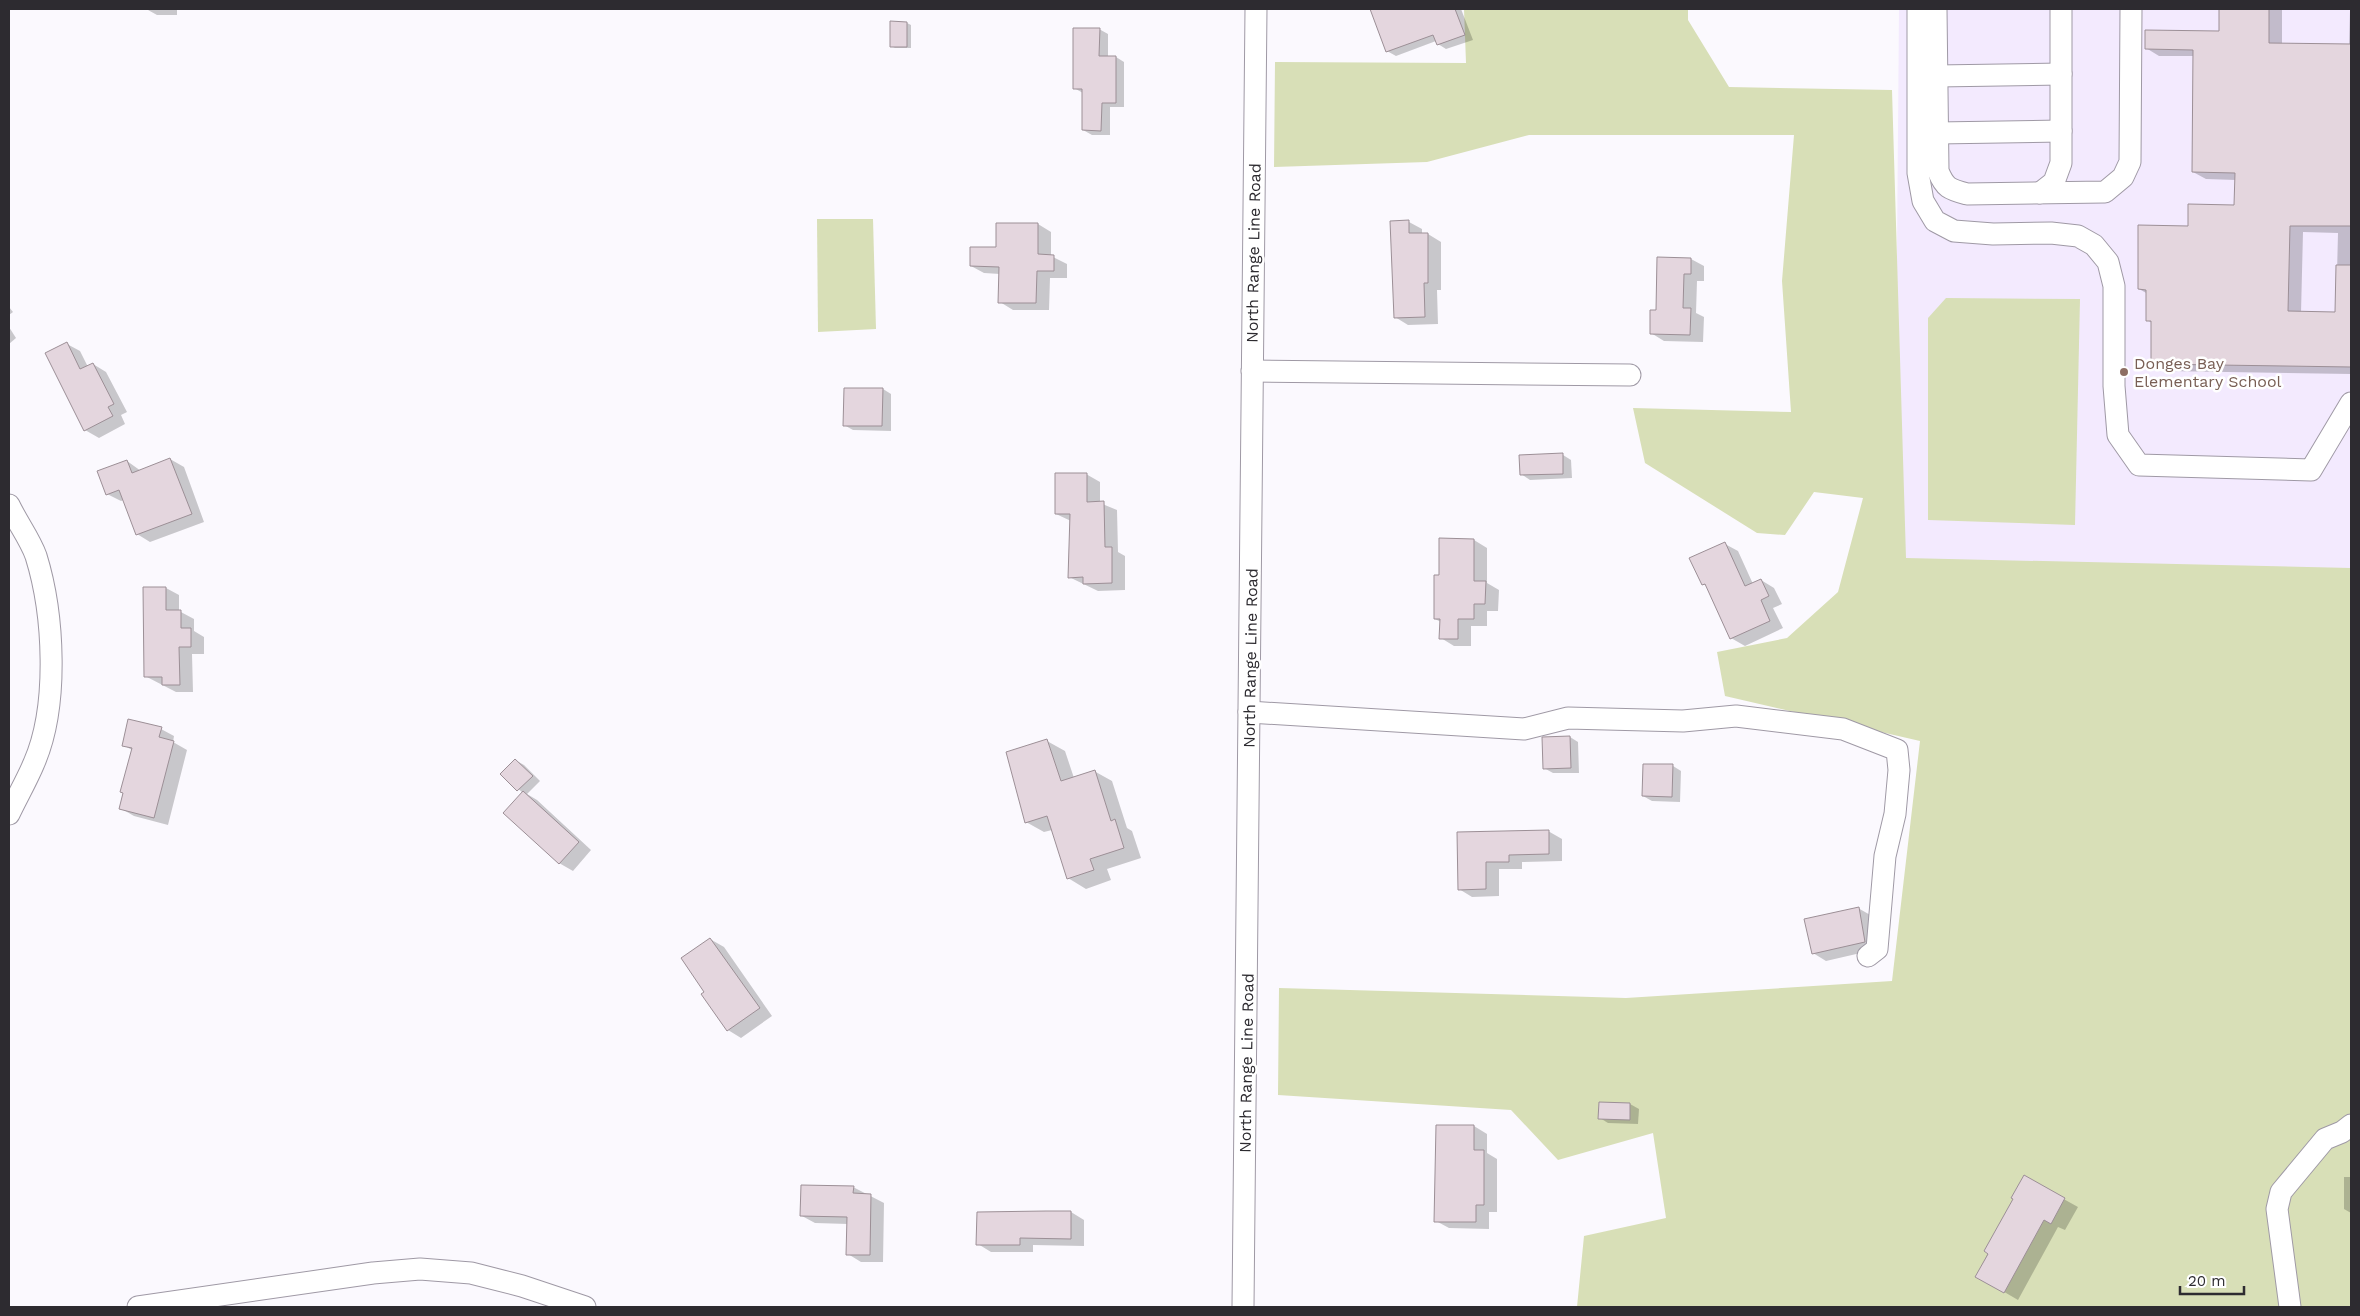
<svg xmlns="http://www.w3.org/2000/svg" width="2360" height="1316" font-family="'Work Sans',sans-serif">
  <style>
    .built { fill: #f3eafe }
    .green { fill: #d8dfb7 }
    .shadow { fill: #0003; fill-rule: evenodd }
    .building { fill: #e4d6de; stroke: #9c8f96 }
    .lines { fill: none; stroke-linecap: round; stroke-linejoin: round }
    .minor-casing { stroke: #9f99a5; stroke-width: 23 }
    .minor { stroke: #fff; stroke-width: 21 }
    .education-dot { fill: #8d6e63; stroke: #fff; stroke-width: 2 }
    .labels { text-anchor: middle; stroke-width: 5; stroke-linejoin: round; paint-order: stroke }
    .street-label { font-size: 16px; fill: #2d2b30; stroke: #fff }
    .education-label { font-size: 16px; fill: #785e54; stroke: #fff; text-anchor: start }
  </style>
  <rect width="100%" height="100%" fill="#fbf9fe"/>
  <!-- built -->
  <polygon class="built" points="1899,9 2351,9 2351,741 1893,735"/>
  <!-- green -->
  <g class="green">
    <polygon points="1464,9 1688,9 1688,20 1729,87 1892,90 1906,558 2351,568 2351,1307 1577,1307 1584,1236 1666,1218 1653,1133 1558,1160 1511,1110 1278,1095 1279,988 1626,998 1892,981 1920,741 1725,696 1717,652 1787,638 1838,592 1863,498 1814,492 1785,535 1757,533 1645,463 1633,408 1791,412 1782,281 1794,135 1529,135 1427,162 1274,167 1275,62 1466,63"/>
    <polygon points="817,219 873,219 876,329 818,332"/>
    <polygon points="1946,298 2080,299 2075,525 1928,520 1928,318"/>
  </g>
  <!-- shadow -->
  <g class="shadow">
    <polygon points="135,9 177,9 177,15 157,15 148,10"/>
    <polygon points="1383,9 1461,9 1473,40 1446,49 1438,44 1436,41 1396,56 1387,51 1373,12"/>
    <path d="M2221,9h130v365l-186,-3 -13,-7v-41l-5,-3 1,-26 -9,-5 50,-62 46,-21 1,-26 -30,-1 -13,-7 2,-116h-36l-13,-8 74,-15zM2282,9l68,1 -1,35 -67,-1zM2303,232l35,1 -2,80h-35z"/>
    <polygon points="891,23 907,23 911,25 911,48 895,48 891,46"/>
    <polygon points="1099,29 1108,34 1108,57 1116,57 1124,62 1124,107 1110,107 1110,135 1092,135 1083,130 1083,93 1074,88"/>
    <polygon points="1409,222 1422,229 1422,234 1428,234 1441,242 1441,290 1437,290 1438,324 1408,325 1395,317"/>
    <polygon points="998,224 1038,224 1051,232 1051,256 1067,264 1067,278 1050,278 1049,310 1013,310 1000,302 1000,274 984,273 971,266 997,248"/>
    <polygon points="1691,259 1704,266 1704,281 1697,281 1696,313 1704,317 1703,342 1664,341 1651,333 1657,311"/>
    <polygon points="9,307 13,312 9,315"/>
    <polygon points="9,327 16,338 9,344"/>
    <polygon points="67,344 80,351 88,367 93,364 106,372 127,412 121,415 125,424 99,438 85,430"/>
    <polygon points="883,389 891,394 891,431 853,430 844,425"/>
    <polygon points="1563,455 1571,460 1572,478 1530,480 1521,474"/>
    <polygon points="170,459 184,467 204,522 150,542 137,534 124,500 121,501 107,494 127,461 141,471"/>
    <polygon points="1086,474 1100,482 1100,503 1117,510 1118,552 1125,556 1125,590 1098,591 1069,577 1071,521 1056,514"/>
    <polygon points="1474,540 1487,548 1487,583 1499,590 1498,611 1487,611 1487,626 1471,626 1471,646 1454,646 1441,638 1441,622 1435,619 1440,576"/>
    <polygon points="1725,544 1738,551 1753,584 1761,580 1774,588 1782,604 1773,608 1783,628 1745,646 1731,638 1707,586 1703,584"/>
    <polygon points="166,588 179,595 179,611 194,619 194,631 204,637 204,654 192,654 193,692 176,692 145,676"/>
    <polygon points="161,729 174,736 173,742 187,750 168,825 134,816 120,808 132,750 123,745"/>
    <polygon points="1570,737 1578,742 1579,773 1553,773 1544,768"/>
    <polygon points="1047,741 1065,751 1074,778 1094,771 1112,781 1127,828 1132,831 1141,858 1107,869 1111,880 1086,889 1068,878 1052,830 1044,832 1026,822"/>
    <polygon points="515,760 524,765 540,781 527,794 537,800 591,850 573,871 559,863 523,793 501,774"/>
    <polygon points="1673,766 1681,771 1680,802 1652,801 1643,796"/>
    <polygon points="1548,831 1562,839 1562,861 1522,862 1522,869 1499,869 1499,896 1472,897 1459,889 1458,833"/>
    <polygon points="1858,908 1872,916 1878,949 1826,961 1813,953"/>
    <polygon points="710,939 724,947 772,1016 741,1038 728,1030 703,994 706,992"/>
    <polygon points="1600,1103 1630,1104 1639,1109 1638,1124 1608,1123 1600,1118"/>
    <polygon points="1474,1126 1487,1134 1487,1153 1497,1159 1497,1212 1489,1212 1489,1229 1449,1228 1436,1221"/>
    <polygon points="2024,1177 2078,1207 2065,1230 2058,1227 2018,1300 1977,1276"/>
    <polygon points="2344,1177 2351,1177 2351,1213 2344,1209"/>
    <polygon points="853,1187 884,1203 883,1262 861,1262 848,1254 848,1224 815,1223 802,1216"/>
    <polygon points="1071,1212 1084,1220 1084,1246 1033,1245 1033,1252 991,1252 978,1244"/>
  </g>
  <!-- building -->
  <g class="building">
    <polygon points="1370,9 1455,9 1465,35 1437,45 1433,35 1386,52"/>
    <polygon points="2219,9 2269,9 2269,43 2351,44 2351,226 2290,226 2288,311 2335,312 2336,265 2351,265 2351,367 2151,364 2151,321 2146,321 2146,290 2138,289 2138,225 2188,226 2188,204 2234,205 2235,173 2192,172 2193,50 2145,49 2145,30 2219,31"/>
    <polygon points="890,21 907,22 907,47 890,47"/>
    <polygon points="1073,28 1100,28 1099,56 1116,56 1116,103 1102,103 1101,131 1082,130 1082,89 1073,89"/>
    <polygon points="1409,220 1409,233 1428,233 1428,283 1424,283 1425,317 1394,318 1390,221"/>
    <polygon points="996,223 1038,223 1038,254 1054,255 1054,271 1037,271 1036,303 998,303 999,267 970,266 970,247 996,247"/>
    <polygon points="1657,257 1691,258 1691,274 1684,274 1683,308 1691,308 1690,335 1650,334 1650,310 1656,310"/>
    <polygon points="67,342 80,369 93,363 114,404 108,407 113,416 84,431 45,353"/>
    <polygon points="844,388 883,388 882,426 843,426"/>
    <polygon points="1563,453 1563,474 1520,475 1519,455"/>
    <polygon points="170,458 192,514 136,535 119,490 106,495 97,471 127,460 132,473"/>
    <polygon points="1055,473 1087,473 1087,502 1104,501 1105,547 1112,547 1112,583 1083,584 1083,577 1068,578 1070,514 1055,514"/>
    <polygon points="1439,538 1474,539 1474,581 1486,581 1485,604 1474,604 1474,619 1458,619 1458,639 1439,639 1440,619 1434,619 1434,575 1439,575"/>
    <polygon points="1725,542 1745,586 1761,579 1769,596 1761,600 1770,621 1730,639 1705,584 1702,585 1689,558"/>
    <polygon points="143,587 166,587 166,610 181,610 181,628 191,628 191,647 179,647 180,685 162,685 162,677 144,677"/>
    <polygon points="128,719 162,727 159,737 174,741 154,818 119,809 123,793 120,792 132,748 122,746"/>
    <polygon points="1570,736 1571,768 1543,769 1542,737"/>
    <polygon points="1047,739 1061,781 1095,770 1111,821 1115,819 1124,848 1090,859 1094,870 1067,879 1047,816 1025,823 1006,752"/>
    <polygon points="515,759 533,776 517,791 500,774"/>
    <polygon points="1643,764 1673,764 1672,797 1642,796"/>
    <polygon points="523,791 579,842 559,864 503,813"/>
    <polygon points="1549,830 1549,854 1509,855 1509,862 1486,862 1486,889 1458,890 1457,832"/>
    <polygon points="1859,907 1865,942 1812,954 1804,919"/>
    <polygon points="710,938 760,1008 727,1031 701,994 704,992 681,958"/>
    <polygon points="1599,1102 1630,1103 1630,1120 1598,1119"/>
    <polygon points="1436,1125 1474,1125 1474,1150 1484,1150 1484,1205 1476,1205 1476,1222 1434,1222"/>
    <polygon points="2024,1175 2065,1198 2051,1224 2044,1220 2004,1293 1975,1277 1988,1254 1984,1251 2013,1199 2011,1198"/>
    <polygon points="801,1185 854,1186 853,1193 871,1194 870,1255 846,1255 847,1217 800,1216"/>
    <polygon points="1046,1211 1071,1211 1071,1239 1020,1238 1020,1245 976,1245 977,1212"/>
  </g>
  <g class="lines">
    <!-- minor casing -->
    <g class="minor-casing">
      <g id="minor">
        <polyline points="1918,9 1918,173 1923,201 1935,221 1954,231 1993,234 2051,233 2078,236 2094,245 2108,262 2114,286 2114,386 2118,435 2139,465 2311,470 2351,403"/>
        <path d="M1936,9l2,162c7,17 11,18 29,23l138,-2 18,-15 7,-15 1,-153"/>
        <polyline points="1937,76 2061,74"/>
        <polyline points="1937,133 2061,131"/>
        <polyline points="2040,193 2054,182 2061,163 2061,9"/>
        <polyline points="1252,371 1630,375"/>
        <path d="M9,505c8,17 21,34 27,51 18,58 23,150 -2,207 -7,17 -17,34 -25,51"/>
        <polyline points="1249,712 1524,729 1568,718 1683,721 1736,716 1843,729 1897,750 1899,770 1895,814 1885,856 1877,949 1868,956"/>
        <polyline points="138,1307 373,1273 420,1269 471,1273 522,1286 585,1307"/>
        <polyline points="1243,1307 1256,9"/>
        <polyline points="2290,1307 2277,1209 2281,1192 2325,1139 2342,1132 2351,1125"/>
      </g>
    </g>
    <!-- minor -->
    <use href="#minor" class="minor"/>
  </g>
  <!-- markers -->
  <circle class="education-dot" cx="2124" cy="372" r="5"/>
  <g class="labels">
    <!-- street labels -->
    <g class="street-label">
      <text transform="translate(1253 253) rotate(-89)" y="6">North Range Line Road</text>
      <text transform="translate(1250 658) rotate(-89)" y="6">North Range Line Road</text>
      <text transform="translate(1246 1063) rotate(-89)" y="6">North Range Line Road</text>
    </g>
    <!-- education labels -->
    <g class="education-label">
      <text x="2134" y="369">Donges Bay<tspan x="2134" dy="18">Elementary School</tspan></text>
    </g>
  </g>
  <!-- border -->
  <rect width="2360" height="1316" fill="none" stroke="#2d2b30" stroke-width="20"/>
  <!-- scale -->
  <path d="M2180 1286v8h64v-8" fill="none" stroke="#2d2b30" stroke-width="2.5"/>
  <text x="2188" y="1286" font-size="15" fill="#2d2b30" stroke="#ffffff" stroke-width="4" paint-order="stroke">20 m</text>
</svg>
